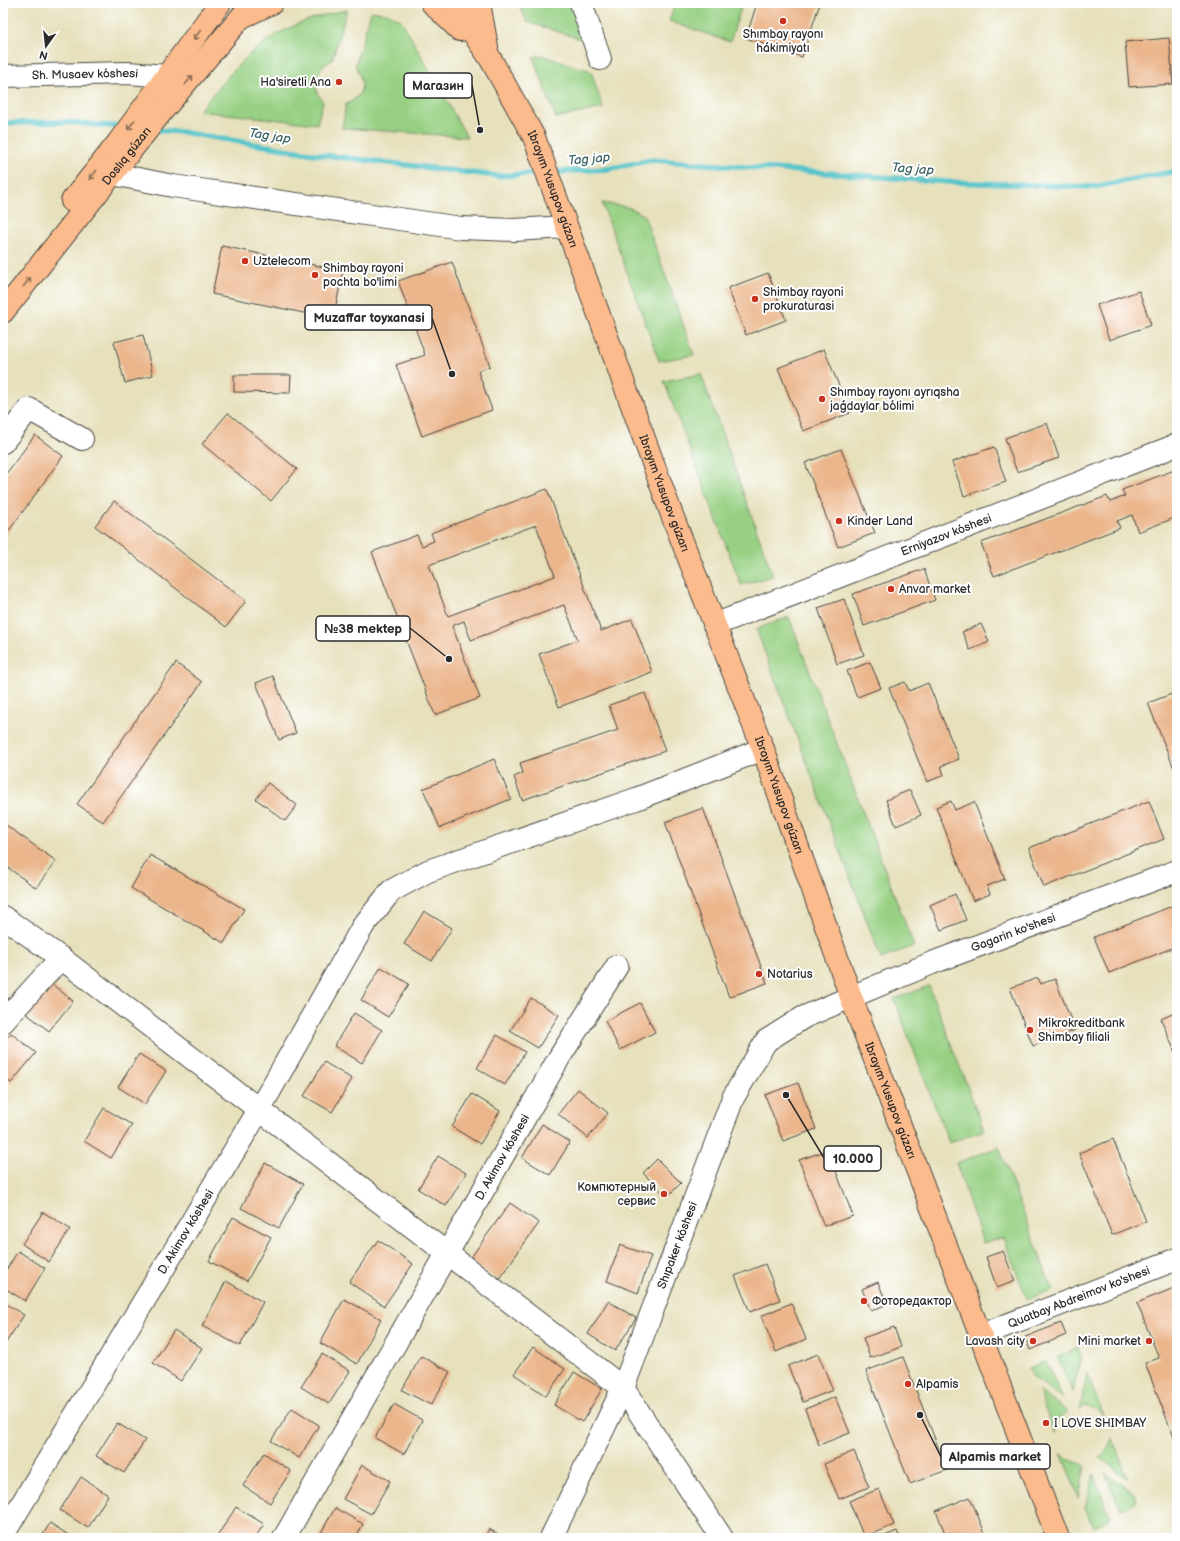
<svg xmlns="http://www.w3.org/2000/svg" width="1180" height="1541" font-family="'Balsamiq Sans',sans-serif">
  <style>
    .green { fill: #97d083; stroke: #617e57 }
    .lines { fill: none; stroke-linecap: round; stroke-linejoin: round }
    .stream { stroke: #56c4ca; stroke-width: 5.5 }
    .building { fill: #ebb68c; fill-rule: evenodd }
    .minor-casing { stroke: #474641; stroke-width: 24 }
    .major-casing { stroke: #474641; stroke-width: 24 }
    .minor { stroke: #fff; stroke-width: 22 }
    .major { stroke: #fbbb8c; stroke-width: 22 }
    .oneway { stroke: #896c57 }
    .poi-dot { fill: #c8321e; stroke: #fff; stroke-width: 1.5 }
    .labels { text-anchor: middle; stroke-width: 4; stroke-linejoin: round; paint-order: stroke }
    .poi-label { font-size: 12px; fill: #2b2b2b; stroke: #fff; text-anchor: start }
    .street-label { font-size: 12px; fill: #2b2b2b; stroke: #fff }
    .water-label { font-size: 13px; font-style: italic; fill: #3a6163; stroke: #fff }
    .leader { fill: none; stroke: #2b2b2b; stroke-width: 1.5 }
    .callout-dot { fill: #2b2b2b; stroke: #fff; stroke-width: 1.5 }
    .callout { fill: #fff; stroke: #2b2b2b; stroke-width: 1.5 }
    .callout-label { font-size: 13px; text-anchor: middle; font-weight: bold; fill: #2b2b2b }
  </style>
  <rect width="100%" height="100%" fill="#fff"/>
  <filter id="ink" filterUnits="userSpaceOnUse"><feTurbulence type="fractalNoise" baseFrequency=".025" numOctaves="2"/><feDisplacementMap in="SourceGraphic" scale="8" xChannelSelector="R" yChannelSelector="G"/><feConvolveMatrix kernelMatrix="1 2 1 2 8 2 1 2 1" color-interpolation-filters="sRGB"/></filter>
  <filter id="wash" filterUnits="userSpaceOnUse"><feTurbulence type="fractalNoise" baseFrequency=".012" numOctaves="4" result="noise"/><feDisplacementMap in="SourceGraphic" scale="16" xChannelSelector="R" yChannelSelector="G"/><feGaussianBlur stdDeviation="0.9" result="paint"/><feColorMatrix in="noise" values="0 0 0 0 0 0 0 0 0 0 0 0 0 0 0 0 0 1.4 0 .05"/><feComposite in="paint" operator="in"/></filter>
  <g filter="url(#wash)">
    <rect width="100%" height="100%" fill="#e6e0bb"/>
    <!-- green -->
    <g class="green">
      <polygon points="522,3 571,3 584,40 527,22 520,7"/>
      <polygon points="675,3 725,3 741,8 730,42 669,21"/>
      <path d="M347,10l-15,50 -10,7 -7,12 2,13 6,10 -6,22 -118,-13c46,-57 73,-87 148,-101z"/>
      <path d="M371,11l16,2 14,7 66,117 -125,-9 4,-24c19,-8 19,-22 9,-38z"/>
      <polygon points="541,55 591,71 603,108 556,118 533,57"/>
      <polygon points="602,203 628,207 644,215 694,355 659,361"/>
      <polygon points="701,374 773,576 741,585 664,381"/>
      <polygon points="789,617 914,946 881,959 756,629"/>
      <polygon points="929,986 984,1130 949,1143 894,999"/>
      <polygon points="999,1147 1053,1291 1027,1299 1003,1238 983,1243 956,1163"/>
      <polygon points="1078,1348 1081,1357 1073,1392 1057,1357"/>
      <polygon points="1046,1361 1063,1399 1033,1377 1028,1368"/>
      <polygon points="1087,1373 1104,1416 1096,1410 1085,1406 1080,1409"/>
      <path d="M1039,1391l29,21c-10,5 -12,11 -14,22z"/>
      <path d="M1112,1437l16,42 -29,-22c8,-5 10,-11 13,-20z"/>
      <polygon points="1061,1453 1067,1459 1085,1465 1079,1498"/>
      <polygon points="1105,1473 1134,1493 1137,1501 1120,1509"/>
      <polygon points="1094,1474 1110,1517 1093,1527 1085,1508"/>
    </g>
    <g class="lines">
      <!-- stream -->
      <g class="stream">
        <polyline points="3,123 65,122 123,127"/>
        <polyline points="154,130 181,132 315,154 497,176 542,173"/>
        <polyline points="553,172 607,169 652,160 948,182 1093,187 1177,171"/>
      </g>
    </g>
    <g id="blocks">
      <!-- building -->
      <g class="building">
        <polygon points="757,3 820,3 802,57 746,38"/>
        <polygon points="1169,38 1173,84 1129,87 1125,42"/>
        <polygon points="222,246 343,271 333,319 212,294"/>
        <polygon points="452,262 490,366 478,371 492,410 422,436 396,365 425,355 398,281"/>
        <polygon points="768,273 786,320 746,335 728,288"/>
        <polygon points="1139,291 1151,325 1109,340 1097,305"/>
        <polygon points="143,335 153,375 125,383 114,342"/>
        <polygon points="824,349 850,413 803,431 778,368"/>
        <polygon points="234,375 291,375 290,393 234,392"/>
        <polygon points="228,413 297,469 271,501 202,444"/>
        <polygon points="1047,423 1059,458 1017,472 1005,438"/>
        <polygon points="35,435 63,456 3,539 3,478"/>
        <polygon points="994,447 1006,482 964,496 952,462"/>
        <polygon points="841,449 875,533 838,547 805,463"/>
        <polygon points="1177,469 1177,517 1138,532 1132,515 1117,521 1120,528 994,576 981,543 1107,496 1110,502 1125,496 1122,490"/>
        <path d="M547,489l54,142 31,-12 20,53 -93,35 -20,-53 39,-14 -14,-35 -93,35 -7,-19 -12,5 28,72 -45,17 -63,-163 45,-17 5,11 12,-5 -3,-8zM536,525l19,51 -107,40 -19,-51z"/>
        <polygon points="114,501 246,601 226,627 95,526"/>
        <polygon points="924,569 935,600 864,626 853,594"/>
        <polygon points="844,599 864,655 837,664 818,608"/>
        <polygon points="981,624 989,642 970,650 962,632"/>
        <polygon points="870,662 881,688 857,697 847,671"/>
        <polygon points="176,663 202,682 103,822 77,804"/>
        <polygon points="273,676 296,733 279,740 256,683"/>
        <polygon points="905,682 909,691 928,683 959,759 941,766 944,775 927,782 889,688"/>
        <polygon points="1177,692 1177,776 1148,703"/>
        <polygon points="645,693 665,751 522,800 514,777 523,773 520,763 618,730 609,705"/>
        <polygon points="494,759 511,799 440,828 423,789"/>
        <polygon points="268,783 297,805 285,821 256,799"/>
        <polygon points="910,790 921,815 896,826 886,800"/>
        <polygon points="951,801 955,810 974,802 1005,879 987,886 990,894 973,901 936,807"/>
        <polygon points="1149,801 1164,839 1044,887 1029,848"/>
        <polygon points="703,808 767,983 729,997 665,822"/>
        <polygon points="3,823 56,861 36,888 3,864"/>
        <polygon points="150,855 244,909 224,943 131,888"/>
        <polygon points="955,894 966,920 941,930 930,905"/>
        <polygon points="1177,904 1177,946 1109,973 1094,937"/>
        <polygon points="424,911 452,928 432,961 404,944"/>
        <polygon points="381,967 409,984 388,1017 361,1000"/>
        <polygon points="1038,978 1041,984 1055,979 1075,1030 1033,1046 1010,988"/>
        <polygon points="48,981 73,1001 49,1031 23,1011"/>
        <polygon points="531,998 559,1015 538,1048 510,1031"/>
        <polygon points="640,1003 655,1032 620,1050 605,1021"/>
        <polygon points="1177,1012 1177,1057 1161,1019"/>
        <polygon points="354,1013 382,1030 362,1063 334,1046"/>
        <polygon points="11,1033 36,1053 11,1083 3,1077 3,1042"/>
        <polygon points="497,1035 525,1052 505,1085 477,1068"/>
        <polygon points="139,1054 166,1071 145,1104 118,1087"/>
        <polygon points="324,1062 352,1079 332,1112 304,1096"/>
        <polygon points="798,1083 816,1129 783,1141 765,1095"/>
        <polygon points="578,1089 608,1113 588,1138 558,1114"/>
        <polygon points="472,1094 500,1111 480,1144 452,1127"/>
        <polygon points="104,1108 132,1125 111,1158 84,1141"/>
        <polygon points="542,1124 570,1142 550,1175 522,1158"/>
        <polygon points="1113,1139 1146,1221 1112,1235 1079,1153"/>
        <polygon points="828,1150 853,1216 824,1226 799,1160"/>
        <polygon points="438,1156 466,1173 446,1206 418,1189"/>
        <polygon points="657,1159 681,1183 667,1197 643,1173"/>
        <polygon points="265,1163 303,1184 279,1228 241,1208"/>
        <polygon points="510,1203 539,1223 498,1280 469,1260"/>
        <polygon points="43,1212 70,1229 49,1262 22,1244"/>
        <polygon points="233,1217 271,1237 247,1281 209,1261"/>
        <polygon points="378,1240 413,1264 384,1306 349,1282"/>
        <polygon points="620,1245 651,1256 638,1293 607,1281"/>
        <polygon points="18,1251 45,1268 25,1301 3,1287 3,1275"/>
        <polygon points="1003,1251 1015,1281 997,1288 986,1257"/>
        <polygon points="765,1264 780,1300 750,1312 735,1276"/>
        <polygon points="226,1281 263,1302 240,1346 202,1326"/>
        <polygon points="878,1282 887,1304 871,1311 862,1289"/>
        <polygon points="1174,1288 1177,1295 1177,1445 1145,1363 1159,1358 1137,1303"/>
        <polygon points="344,1299 381,1319 357,1364 320,1343"/>
        <polygon points="608,1301 636,1318 615,1351 588,1334"/>
        <polygon points="3,1302 24,1315 3,1347"/>
        <polygon points="791,1303 806,1339 776,1352 761,1316"/>
        <polygon points="1061,1323 1066,1335 1030,1350 1025,1337"/>
        <polygon points="894,1327 901,1347 870,1358 863,1338"/>
        <polygon points="174,1330 202,1348 181,1381 153,1363"/>
        <polygon points="533,1347 565,1369 546,1396 514,1374"/>
        <polygon points="322,1354 350,1371 329,1404 301,1387"/>
        <polygon points="818,1354 833,1390 803,1402 788,1366"/>
        <polygon points="421,1356 450,1372 431,1405 402,1390"/>
        <polygon points="903,1357 947,1470 910,1484 866,1371"/>
        <polygon points="574,1372 602,1389 582,1422 554,1405"/>
        <polygon points="835,1397 850,1433 819,1445 805,1409"/>
        <polygon points="394,1404 422,1420 404,1454 375,1438"/>
        <polygon points="292,1408 319,1425 299,1458 271,1441"/>
        <polygon points="117,1423 145,1440 124,1473 96,1456"/>
        <polygon points="854,1451 869,1487 839,1499 824,1464"/>
        <polygon points="264,1453 291,1471 270,1503 243,1486"/>
        <polygon points="362,1465 390,1481 371,1514 343,1499"/>
        <polygon points="81,1477 108,1495 88,1528 60,1510"/>
        <polygon points="879,1489 894,1525 864,1537 849,1501"/>
        <polygon points="970,1497 987,1538 947,1538 936,1511"/>
        <polygon points="236,1507 264,1524 255,1538 216,1538"/>
        <polygon points="335,1508 363,1524 356,1538 318,1538"/>
        <polygon points="50,1523 73,1538 41,1538"/>
        <polygon points="489,1529 505,1538 484,1538"/>
        <polygon points="897,1531 900,1538 880,1538"/>
      </g>
    </g>
  </g>
  <g filter="url(#ink)">
    <use href="#blocks" fill-opacity="0" stroke="#474641" stroke-width="1"/>
    <g class="lines">
      <!-- minor casing -->
      <g class="minor-casing">
        <g id="minor">
          <polyline points="581,3 600,59"/>
          <path id="s1" d="M3,76l125,-3 39,3"/>
          <polyline points="113,174 173,186 461,228 514,230 566,227"/>
          <polyline points="3,442 29,409 82,439"/>
          <path id="s2" d="M714,625l463,-180"/>
          <polyline points="3,917 61,958 623,1388 722,1538"/>
          <polyline points="3,1022 61,958"/>
          <path id="s3" d="M981,1335l196,-76"/>
          <path id="s4" d="M3,1535l256,-425 104,-184 28,-35 37,-20 208,-72 127,-50"/>
          <path id="s5" d="M284,1538l275,-480 58,-92"/>
          <path id="s6" d="M551,1538l72,-150 110,-290 33,-57 38,-24 47,-20 81,-34 245,-92"/>
        </g>
      </g>
      <!-- major casing -->
      <g class="major-casing">
        <g id="major">
          <polyline points="432,3 460,30"/>
          <path id="s7" d="M453,3l37,55 44,79 138,378 91,234 88,248 207,541"/>
          <polyline points="479,3 487,47"/>
          <polyline points="242,17 272,3"/>
          <polyline points="72,201 117,144 220,3"/>
          <path id="s8" d="M3,312l160,-202 90,-107"/>
        </g>
      </g>
      <!-- minor -->
      <use href="#minor" class="minor"/>
      <!-- major -->
      <use href="#major" class="major"/>
    </g>
    <!-- one-way arrows -->
    <defs><path id="oneway-shaft" d="M-6 0H5M1.5-3L5.5 0L1.5 3" fill="none" stroke-width="1.6" stroke-linecap="round" stroke-linejoin="round"/></defs>
    <g class="oneway">
      <use href="#oneway-shaft" transform="translate(197 35) rotate(126)"/>
      <use href="#oneway-shaft" transform="translate(189 80) rotate(-50)"/>
      <use href="#oneway-shaft" transform="translate(131 125) rotate(127)"/>
      <use href="#oneway-shaft" transform="translate(93 175) rotate(128)"/>
      <use href="#oneway-shaft" transform="translate(27 282) rotate(-51)"/>
    </g>
  </g>
  <!-- markers -->
  <g class="poi-dot">
    <circle cx="783" cy="21" r="4"/>
    <circle cx="339" cy="82" r="4"/>
    <circle cx="245" cy="261" r="4"/>
    <circle cx="315" cy="275" r="4"/>
    <circle cx="755" cy="299" r="4"/>
    <circle cx="822" cy="399" r="4"/>
    <circle cx="839" cy="521" r="4"/>
    <circle cx="891" cy="589" r="4"/>
    <circle cx="759" cy="974" r="4"/>
    <circle cx="1030" cy="1030" r="4"/>
    <circle cx="664" cy="1194" r="4"/>
    <circle cx="864" cy="1301" r="4"/>
    <circle cx="1033" cy="1341" r="4"/>
    <circle cx="1149" cy="1341" r="4"/>
    <circle cx="908" cy="1384" r="4"/>
    <circle cx="1046" cy="1423" r="4"/>
  </g>
  <g class="labels">
    <!-- poi labels -->
    <g class="poi-label">
      <text x="783" y="38" text-anchor="middle">Shımbay rayonı<tspan x="783" dy="14">hákimiyatı</tspan></text>
      <text x="331" y="86" text-anchor="end">Ha'siretli Ana</text>
      <text x="253" y="265">Uztelecom</text>
      <text x="323" y="272">Shimbay rayoni<tspan x="323" dy="14">pochta bo'limi</tspan></text>
      <text x="763" y="296">Shimbay rayoni<tspan x="763" dy="14">prokuraturasi</tspan></text>
      <text x="830" y="396">Shımbay rayonı ayrıqsha<tspan x="830" dy="14">jaǵdaylar bólimi</tspan></text>
      <text x="847" y="525">Kinder Land</text>
      <text x="899" y="593">Anvar market</text>
      <text x="767" y="978">Notarius</text>
      <text x="1038" y="1027">Mikrokreditbank<tspan x="1038" dy="14">Shimbay filiali</tspan></text>
      <text x="656" y="1191" text-anchor="end">Компютерный<tspan x="656" dy="14">сервис</tspan></text>
      <text x="872" y="1305">Фоторедактор</text>
      <text x="1025" y="1345" text-anchor="end">Lavash city</text>
      <text x="1141" y="1345" text-anchor="end">Mini market</text>
      <text x="916" y="1388">Alpamis</text>
      <text x="1054" y="1427">I LOVE SHIMBAY</text>
    </g>
    <!-- street labels -->
    <g class="street-label">
      <text dy="4" stroke="none"><textPath href="#s1" startOffset="82">Sh. Musaev kóshesi</textPath></text>
      <text dy="4" stroke="none"><textPath href="#s8" startOffset="199">Doslıq gúzarı</textPath></text>
      <text dy="4" stroke="none"><textPath href="#s7" startOffset="212">Ibrayım Yusupov gúzarı</textPath></text>
      <text dy="4" stroke="none"><textPath href="#s7" startOffset="536">Ibrayım Yusupov gúzarı</textPath></text>
      <text dy="4" stroke="none"><textPath href="#s2" startOffset="249">Erniyazov kóshesi</textPath></text>
      <text dy="4" stroke="none"><textPath href="#s7" startOffset="859">Ibrayım Yusupov gúzarı</textPath></text>
      <text dy="4" stroke="none"><textPath href="#s6" startOffset="813">Gagarin ko'shesi</textPath></text>
      <text dy="4" stroke="none"><textPath href="#s7" startOffset="1184">Ibrayım Yusupov gúzarı</textPath></text>
      <text dy="4" stroke="none"><textPath href="#s5" startOffset="439">D. Akimov kóshesi</textPath></text>
      <text dy="4" stroke="none"><textPath href="#s4" startOffset="354">D. Akimov kóshesi</textPath></text>
      <text dy="4" stroke="none"><textPath href="#s6" startOffset="319">Shıpaker kóshesi</textPath></text>
      <text dy="4" stroke="none"><textPath href="#s3" startOffset="105">Quatbay Abdreimov ko'shesi</textPath></text>
    </g>
    <!-- water labels -->
    <g class="water-label">
      <text transform="translate(270 135) rotate(9)" y="5">Tag jap</text>
      <text transform="translate(589 158) rotate(-5)" y="5">Tag jap</text>
      <text transform="translate(913 168) rotate(4)" y="5">Tag jap</text>
    </g>
  </g>
  <!-- callouts -->
  <path class="leader" d="M480 130L472 85M452 374L432 318M449 659L410 628M786 1095L824 1158M920 1415L941 1457"/>
  <g class="callout-dot">
    <circle cx="480" cy="130" r="4"/>
    <circle cx="452" cy="374" r="4"/>
    <circle cx="449" cy="659" r="4"/>
    <circle cx="786" cy="1095" r="4"/>
    <circle cx="920" cy="1415" r="4"/>
  </g>
  <g class="callout">
    <rect x="404" y="73" width="68" height="25" rx="4"/>
    <rect x="305" y="305" width="127" height="25" rx="4"/>
    <rect x="316" y="616" width="94" height="25" rx="4"/>
    <rect x="824" y="1146" width="57" height="25" rx="4"/>
    <rect x="941" y="1444" width="109" height="25" rx="4"/>
  </g>
  <g class="callout-label">
    <text x="438" y="90">Магазин</text>
    <text x="369" y="322">Muzaffar toyxanasi</text>
    <text x="363" y="633">№38 mektep</text>
    <text x="853" y="1163">10.000</text>
    <text x="995" y="1461">Alpamis market</text>
  </g>
  <!-- margin -->
  <rect width="1180" height="1541" fill="none" stroke="#fff" stroke-width="16"/>
  <!-- north arrow -->
  <g transform="translate(46 46) rotate(195)" stroke="#ffffff" stroke-width="3" paint-order="stroke">
  <path d="M0-3L7 15L0 10L-7 15Z" fill="#2b2b2b"/>
  <text y="-6" font-size="11" font-weight="bold" text-anchor="middle" fill="#2b2b2b">N</text>
  </g>
</svg>
